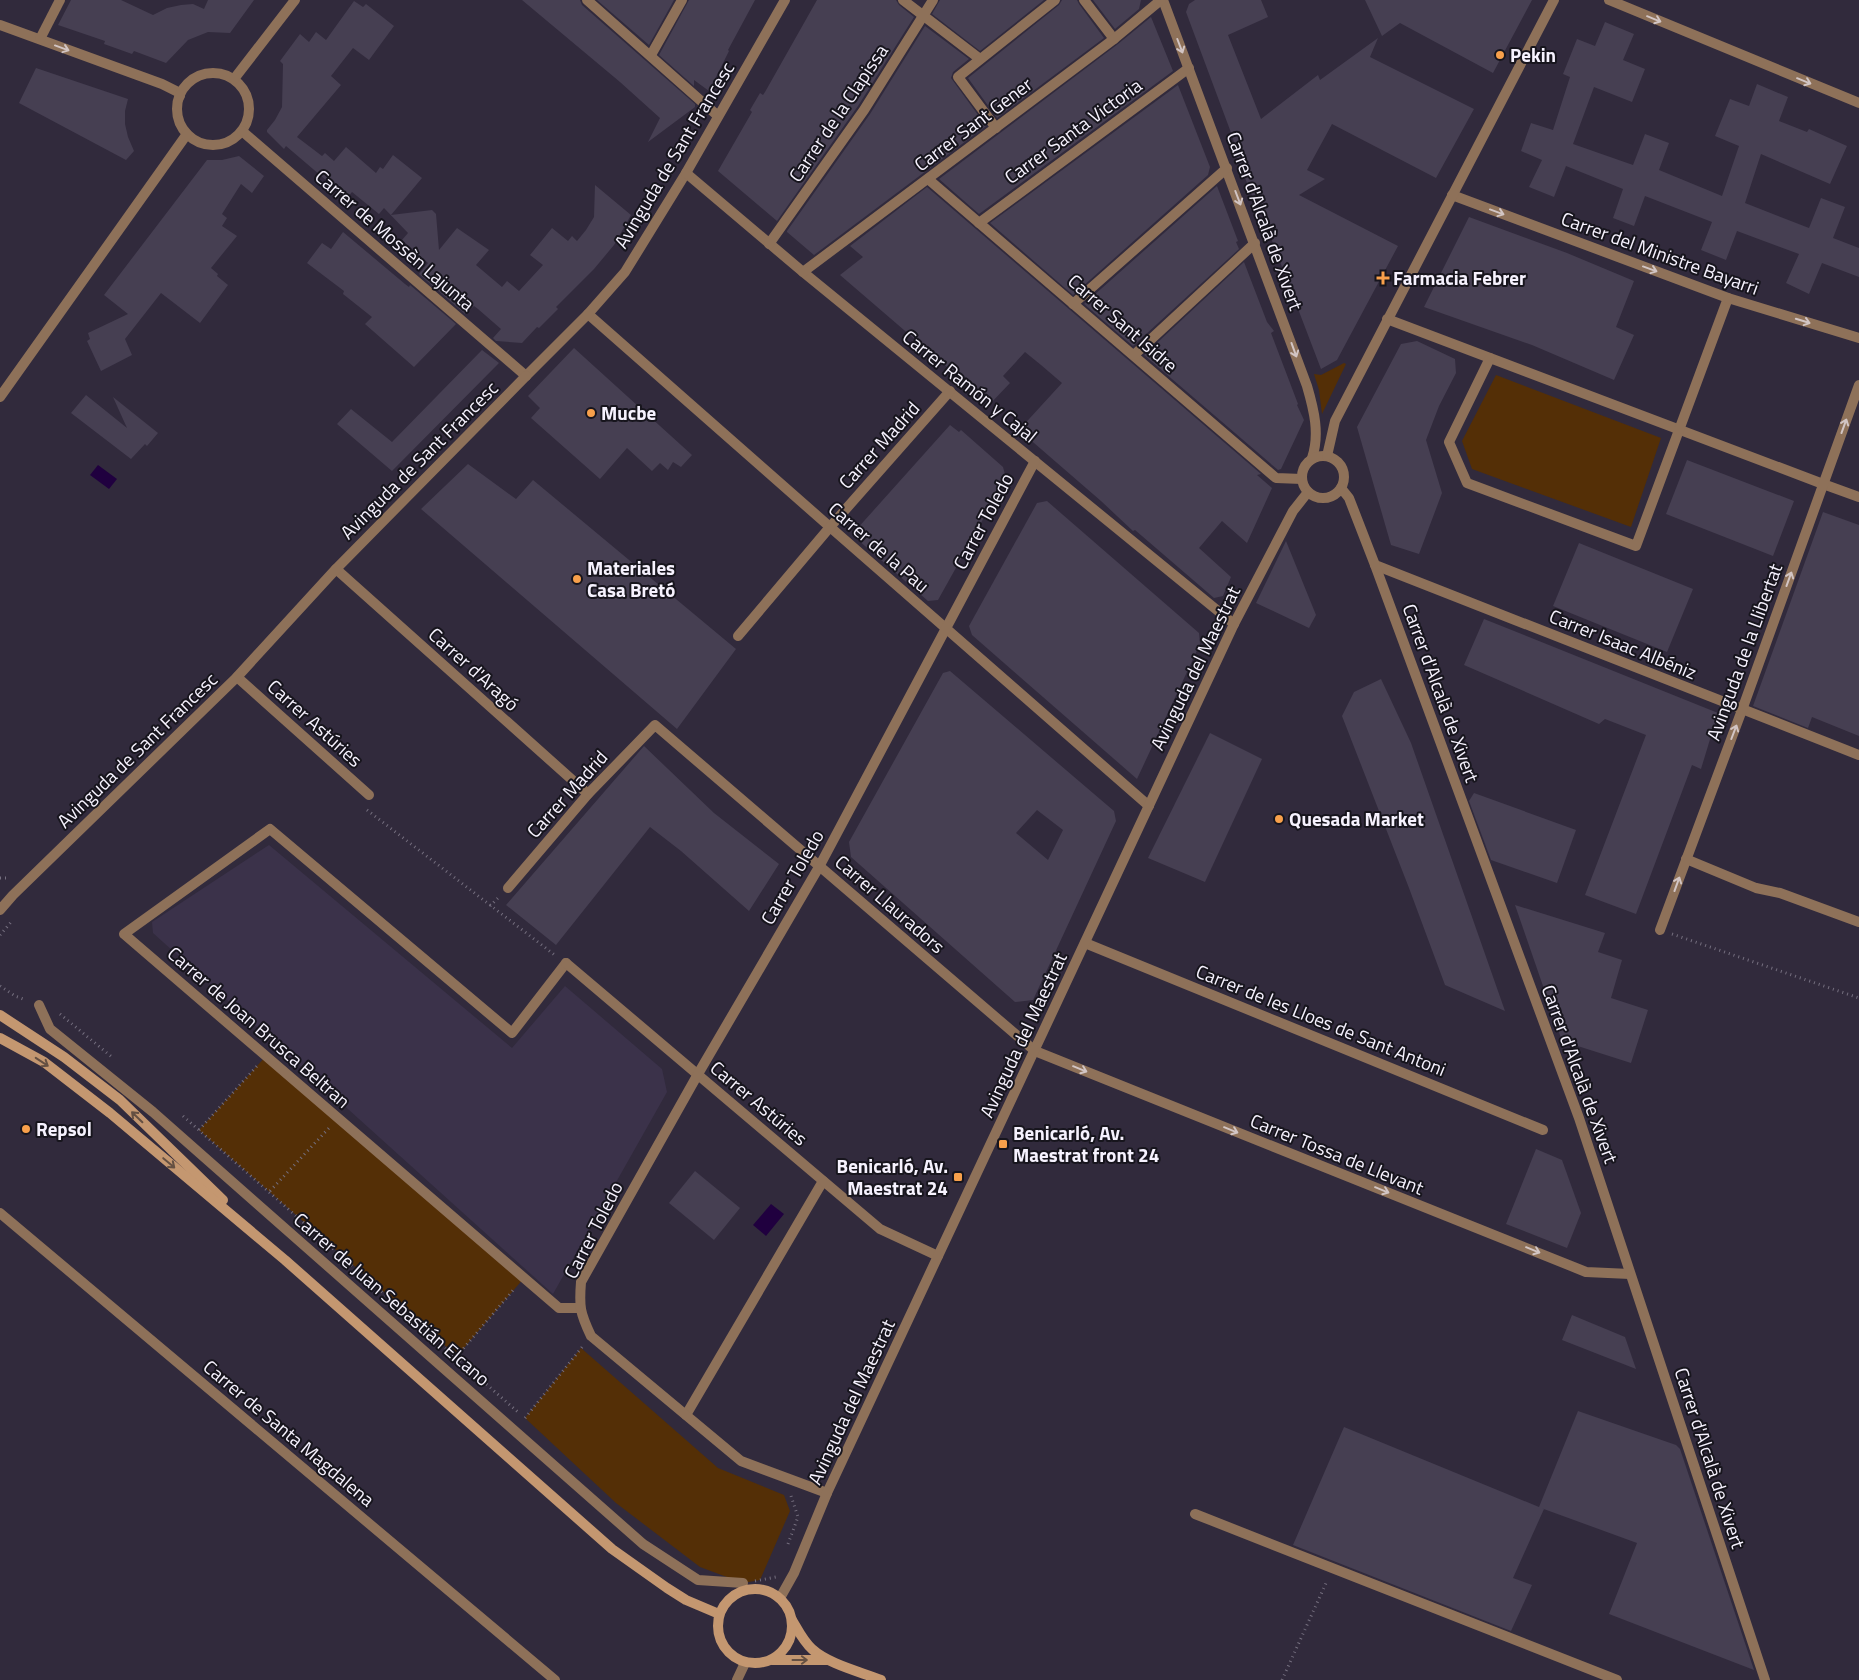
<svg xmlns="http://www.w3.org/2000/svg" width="1859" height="1680" font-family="'Titillium Web',sans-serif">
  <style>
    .built { fill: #3b324a }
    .green { fill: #542f06 }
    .water { fill: #20003f }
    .building { fill: #463f52; fill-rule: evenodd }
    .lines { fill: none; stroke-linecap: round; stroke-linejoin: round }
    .path { stroke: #756f7f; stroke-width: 3; stroke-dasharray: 1 4; stroke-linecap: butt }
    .service { stroke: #8e7159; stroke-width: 10 }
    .pedestrian { stroke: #8e7159; stroke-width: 10 }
    .minor { stroke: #8e7159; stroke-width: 10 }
    .tertiary { stroke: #8e7159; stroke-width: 10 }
    .secondary { stroke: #c49770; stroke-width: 10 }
    .oneway { stroke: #d2c5c4 }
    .oneway2 { stroke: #655042 }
    .poi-dot { fill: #f8a04b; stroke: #17151d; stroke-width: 2 }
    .labels { text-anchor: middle; stroke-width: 4; stroke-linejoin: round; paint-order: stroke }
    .poi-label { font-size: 19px; font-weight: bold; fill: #f6f2fe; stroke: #17151d; text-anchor: start }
    .street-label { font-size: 19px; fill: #f6f2fe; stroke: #17151d }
  </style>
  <rect width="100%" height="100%" fill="#312a3c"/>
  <!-- built -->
  <polygon class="built" points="269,845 512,1048 565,986 662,1069 667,1092 553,1294 153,933 152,922"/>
  <!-- green -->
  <g class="green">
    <polygon points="1344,363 1346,364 1322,414 1319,390 1314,374 1321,375"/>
    <polygon points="1496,375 1661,438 1631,527 1472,469 1462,441"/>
    <polygon points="266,1056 524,1278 457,1356 199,1130"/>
    <polygon points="581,1348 718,1468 784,1495 790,1511 760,1580 743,1583 700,1567 616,1503 525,1418"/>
  </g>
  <!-- water -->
  <g class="water">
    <polygon points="98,465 117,479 109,489 90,475"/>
    <polygon points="771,1204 784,1214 766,1236 753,1225"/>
  </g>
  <!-- building -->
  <g class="building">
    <polygon points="71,0 121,0 153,15 167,8 181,5 193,4 204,9 208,0 254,0 230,33 208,32 188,40 166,63 134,51 132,54 104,44 105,41 58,25"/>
    <polygon points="522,0 580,0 582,5 695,104 695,107 648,142 660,118 620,82"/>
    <polygon points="597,0 674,0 649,45"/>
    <polygon points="689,0 755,0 728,50 729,51 709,91 694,80 694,86 659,55"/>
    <polygon points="817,0 896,0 899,5 914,17 858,106 777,221 718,171 752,112 750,110 760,93 763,95 765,92"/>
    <polygon points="940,0 1044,0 980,51 932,14"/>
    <polygon points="1062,0 1077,0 1079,4 1104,38 997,118 968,78 1059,5"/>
    <polygon points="1093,0 1141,0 1139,9 1115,29"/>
    <polygon points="1195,0 1261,0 1268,17 1228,35 1261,119 1318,75 1320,80 1378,38 1370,57 1474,109 1436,178 1332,124 1307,170 1325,179 1299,195 1398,246 1337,360 1321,369 1261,212 1259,214 1232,144 1234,142 1230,130 1186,12 1189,4"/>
    <polygon points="1365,0 1532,0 1493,73 1400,23 1382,36"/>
    <polygon points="354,1 363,7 366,4 394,26 369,60 353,48 331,76 341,85 297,137 322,156 325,153 334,161 346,147 376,173 380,167 383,169 393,155 422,178 391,215 432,210 436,214 439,250 457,228 489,250 476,265 502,287 507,281 519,291 543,265 530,255 552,228 568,241 572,236 577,241 586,230 594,217 595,185 631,215 614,245 594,269 556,307 558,309 539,328 537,327 522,343 496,341 493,338 501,329 478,309 474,306 465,314 419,274 428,263 402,240 408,233 384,208 379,214 352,192 347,198 286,146 284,149 267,132 267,130 275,120 282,107 283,64 280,61 300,34 309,42 316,32 326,40"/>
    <polygon points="1151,17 1173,71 979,214 939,179 1118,44"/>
    <polygon points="1605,22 1634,34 1623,60 1645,69 1632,102 1594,87 1573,144 1633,165 1645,134 1669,143 1659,170 1722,196 1739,146 1715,136 1730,99 1749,106 1757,84 1788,97 1779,121 1807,132 1809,129 1847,146 1830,184 1761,154 1745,203 1809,228 1821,198 1845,207 1833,238 1859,248 1859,277 1822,263 1809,294 1786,283 1799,254 1737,231 1726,260 1701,250 1712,222 1645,196 1634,226 1613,218 1623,189 1566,166 1554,197 1529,187 1542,160 1521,151 1531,123 1553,130 1570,77 1563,74 1577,39 1595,46"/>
    <polygon points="925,26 969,59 953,72 951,78 986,126 814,255 787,232 787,231 870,114"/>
    <polygon points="36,68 128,99 125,111 125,124 128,137 134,151 126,160 19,103"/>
    <polygon points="1178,85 1210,167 1208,175 1073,295 990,223"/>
    <polygon points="239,156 264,176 252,193 241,184 222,214 227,218 222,226 237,236 211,268 218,274 217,276 228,285 200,323 161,293 125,339 132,355 101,371 87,341 90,339 88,333 128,314 104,295 207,160 222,160"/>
    <polygon points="1217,186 1238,241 1236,242 1239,249 1133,346 1084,304"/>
    <polygon points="927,187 1261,474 1257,475 1272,488 1247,543 1222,521 1199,548 1231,577 1223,596 1214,598 1135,530 1133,531 1101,501 1019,430 1062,383 1041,365 1025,352 1003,376 1010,383 990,404 840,275 863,257 850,246"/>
    <polygon points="1469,217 1567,253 1634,281 1616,327 1634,335 1614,380 1532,345 1424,307"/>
    <polygon points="343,232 405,284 409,287 410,285 456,324 414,367 365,324 372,317 343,294 344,291 307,263 322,243 331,249"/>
    <polygon points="1244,262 1267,322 1274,331 1271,333 1298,404 1297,405 1304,420 1281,469 1278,470 1144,355"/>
    <polygon points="1417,341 1455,359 1456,373 1439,406 1426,440 1442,493 1419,554 1391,545 1357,427 1401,344"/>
    <polygon points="574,348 692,455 681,467 673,462 668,470 660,463 652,471 627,448 600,479 531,418 540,408 528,396"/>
    <polygon points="482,350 499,363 392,471 337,424 351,409 392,442"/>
    <polygon points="86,395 127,428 113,397 158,433 147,446 145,444 131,459 71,413"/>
    <polygon points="950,425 959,432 961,430 1003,467 1006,478 938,600 928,601 857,539 856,530"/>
    <polygon points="1687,460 1794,501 1773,556 1666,514"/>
    <polygon points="468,464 516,499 533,480 736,649 677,729 421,509"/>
    <polygon points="1047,501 1199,633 1200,644 1137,779 972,635 969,626 1037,503"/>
    <polygon points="1823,512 1859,525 1859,736 1812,717 1808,728 1753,706"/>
    <polygon points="1286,541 1316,615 1309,628 1256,603"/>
    <polygon points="1579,543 1693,589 1667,652 1553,606"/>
    <polygon points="1484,619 1718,713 1701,769 1692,765 1636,914 1585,895 1646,735 1605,719 1599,724 1464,665"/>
    <path d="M950,671l164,140 2,10 -83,179 -18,2 -164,-145 -2,-15 94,-169zM1037,810l26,20 -15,30 -32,-27z"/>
    <polygon points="1381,679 1411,743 1505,1011 1445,985 1409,888 1342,716 1354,692"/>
    <polygon points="1210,733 1262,759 1205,882 1148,858"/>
    <polygon points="644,746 714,813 779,864 749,911 681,851 650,827 556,945 506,905"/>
    <polygon points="1474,793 1576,830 1557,883 1491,860 1469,801"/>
    <polygon points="1515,905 1605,933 1598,952 1622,960 1611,998 1648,1010 1631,1063 1562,1041"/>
    <polygon points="1536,1149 1562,1160 1581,1213 1567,1248 1506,1224"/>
    <polygon points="695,1171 740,1208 714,1240 669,1203"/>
    <polygon points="1572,1315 1625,1337 1636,1369 1562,1340"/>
    <polygon points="1578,1411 1676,1445 1680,1449 1754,1670 1609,1614 1637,1543 1541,1508 1544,1509 1513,1578 1532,1585 1511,1631 1293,1545 1344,1427 1539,1507"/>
  </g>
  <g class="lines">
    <!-- path -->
    <g class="path">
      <polyline points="367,810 556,956"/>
      <polyline points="0,878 9,878"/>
      <polyline points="490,906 499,897"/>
      <polyline points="1672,934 1859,998"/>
      <polyline points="0,935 12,921"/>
      <polyline points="0,986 15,996 26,1000"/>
      <polyline points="60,1014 113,1058"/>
      <polyline points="183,1116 519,1413"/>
      <polyline points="199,1130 257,1066"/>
      <polyline points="270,1191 329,1128"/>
      <polyline points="457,1356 515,1288"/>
      <polyline points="525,1418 583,1346"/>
      <polyline points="788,1544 798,1517 791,1496"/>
      <polyline points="755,1581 776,1577"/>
      <polyline points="1282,1680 1327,1581"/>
    </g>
    <!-- service -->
    <g class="service">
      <polyline points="1686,859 1756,888 1780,893 1859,922"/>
      <polyline points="1085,943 1543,1130"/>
    </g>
    <!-- pedestrian -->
    <g class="pedestrian">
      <polyline points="588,314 830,527"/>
      <polyline points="1387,319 1823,484"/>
      <polyline points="1490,358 1449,442 1467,483 1636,546 1728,298"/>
      <polyline points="526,376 588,314 625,272 686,173 785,0"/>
      <polyline points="566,963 512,1033 270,829 124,934 559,1308 580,1308"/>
      <polyline points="39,1005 50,1029 153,1112 643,1544 698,1580 743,1583"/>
      <polyline points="686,1415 823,1181"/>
    </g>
    <!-- minor -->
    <g class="minor">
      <polyline points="587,0 718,116"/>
      <polyline points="903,0 980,59"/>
      <polyline points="1084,0 1114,39"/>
      <path d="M1163,0l144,386c7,24 13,48 5,72"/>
      <polyline points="1609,0 1859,103"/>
      <polyline points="0,25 162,84 178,92 180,96"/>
      <polyline points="40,39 60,0"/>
      <polyline points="651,55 682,0"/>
      <circle cx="213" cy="109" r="36"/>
      <polyline points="234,79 295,0"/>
      <polyline points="996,128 958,77 1055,0"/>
      <polyline points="242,131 526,376"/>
      <polyline points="686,173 803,272 1234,624"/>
      <polyline points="928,179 1276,478 1302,479"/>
      <polyline points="1452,195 1728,298 1859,338"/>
      <polyline points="979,223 1189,68"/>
      <polyline points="769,244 864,110 933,0"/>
      <polyline points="803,272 1114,39 1161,0"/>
      <polyline points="1073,304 1227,168"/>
      <polyline points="1134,355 1255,243"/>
      <polyline points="0,397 187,134"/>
      <polyline points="1823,484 1859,497"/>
      <polyline points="830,527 1149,806"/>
      <polyline points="1375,565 1859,755"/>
      <polyline points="336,569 588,794"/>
      <polyline points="738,636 830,527 950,391"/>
      <polyline points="237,677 369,795"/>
      <polyline points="508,888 588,794 655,725 1035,1051 1586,1272 1630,1274"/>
      <polyline points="1660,930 1742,710 1859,385"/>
      <polyline points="566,963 880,1229 938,1256"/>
      <polyline points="0,1213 555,1680"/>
      <path d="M827,1493l-86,-32 -150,-125c-11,-23 -12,-29 -10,-54l117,-208 121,-207 216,-406"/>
      <polyline points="1195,1514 1617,1680"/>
      <polyline points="737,1680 745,1663"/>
    </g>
    <!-- tertiary -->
    <g class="tertiary">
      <circle cx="1323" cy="477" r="21"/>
      <polyline points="1327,456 1335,421 1554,0"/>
      <polyline points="1341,488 1349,498 1375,565 1579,1118 1765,1680"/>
      <polyline points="0,910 13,895 237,677 336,569 526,376"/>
      <polyline points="780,1598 794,1573 827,1493 1234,624 1293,511 1308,492"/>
    </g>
    <!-- secondary -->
    <g class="secondary">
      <polyline points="0,1015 64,1057 120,1100 223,1200"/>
      <polyline points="0,1038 44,1062 110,1113 285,1260 612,1549 667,1588 686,1600 719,1614"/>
      <circle cx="755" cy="1626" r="37"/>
      <path d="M792,1620c6,10 11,21 20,29 16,15 49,23 69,31"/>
      <polyline points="772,1660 827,1660"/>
    </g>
  </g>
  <!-- one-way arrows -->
  <defs><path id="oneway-shaft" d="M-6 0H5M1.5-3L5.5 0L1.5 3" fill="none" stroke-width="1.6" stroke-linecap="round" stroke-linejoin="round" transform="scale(1.25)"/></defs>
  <g class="oneway">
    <use href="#oneway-shaft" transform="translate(1654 19) rotate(22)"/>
    <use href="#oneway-shaft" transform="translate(1180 46) rotate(69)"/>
    <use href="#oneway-shaft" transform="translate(62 48) rotate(20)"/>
    <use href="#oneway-shaft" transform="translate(1804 81) rotate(22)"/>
    <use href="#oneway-shaft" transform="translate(1238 198) rotate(69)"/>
    <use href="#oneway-shaft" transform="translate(1497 212) rotate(20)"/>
    <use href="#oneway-shaft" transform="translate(1650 269) rotate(20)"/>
    <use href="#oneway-shaft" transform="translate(1803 321) rotate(17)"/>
    <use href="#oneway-shaft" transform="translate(1294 350) rotate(70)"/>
    <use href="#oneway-shaft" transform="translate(1844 426) rotate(-70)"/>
    <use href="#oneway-shaft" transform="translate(1789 579) rotate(-70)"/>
    <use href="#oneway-shaft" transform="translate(1734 732) rotate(-69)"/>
    <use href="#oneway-shaft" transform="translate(1677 884) rotate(-70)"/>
    <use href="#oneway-shaft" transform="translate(1080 1069) rotate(22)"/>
    <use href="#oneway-shaft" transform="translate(1231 1130) rotate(22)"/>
    <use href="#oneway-shaft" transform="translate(1382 1190) rotate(22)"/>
    <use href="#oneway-shaft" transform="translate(1533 1250) rotate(22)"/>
  </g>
  <g class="oneway2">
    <use href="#oneway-shaft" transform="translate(42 1062) rotate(33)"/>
    <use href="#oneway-shaft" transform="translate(137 1117) rotate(-136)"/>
    <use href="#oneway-shaft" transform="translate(169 1163) rotate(40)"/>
    <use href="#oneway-shaft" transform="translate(800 1660)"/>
  </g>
  <!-- markers -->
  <g class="poi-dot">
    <circle cx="1500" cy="55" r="5"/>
    <path d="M1380.5 270.5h5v5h5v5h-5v5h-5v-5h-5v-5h5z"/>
    <circle cx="591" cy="413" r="5"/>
    <circle cx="577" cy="579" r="5"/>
    <circle cx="1279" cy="819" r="5"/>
    <circle cx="26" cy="1129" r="5"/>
    <rect x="998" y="1139" width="10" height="10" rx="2.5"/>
    <rect x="953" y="1172" width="10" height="10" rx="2.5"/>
  </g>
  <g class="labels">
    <!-- poi labels -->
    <g class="poi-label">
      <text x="1510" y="62">Pekin</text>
      <text x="1393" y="285">Farmacia Febrer</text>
      <text x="601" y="420">Mucbe</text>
      <text x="587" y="575">Materiales<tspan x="587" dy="22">Casa Bretó</tspan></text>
      <text x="1289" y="826">Quesada Market</text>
      <text x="36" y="1136">Repsol</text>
      <text x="1013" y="1140">Benicarló, Av.<tspan x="1013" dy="22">Maestrat front 24</tspan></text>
      <text x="948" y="1173" text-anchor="end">Benicarló, Av.<tspan x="948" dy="22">Maestrat 24</tspan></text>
    </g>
    <!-- street labels -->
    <g class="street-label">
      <text transform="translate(838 113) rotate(-56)" y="7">Carrer de la Clapissa</text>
      <text transform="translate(973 124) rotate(-37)" y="7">Carrer Sant Gener</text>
      <text transform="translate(1073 131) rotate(-36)" y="7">Carrer Santa Victoria</text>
      <text transform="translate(674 155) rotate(-59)" y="7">Avinguda de Sant Francesc</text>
      <text transform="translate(1265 221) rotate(70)" y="7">Carrer d'Alcalà de Xivert</text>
      <text transform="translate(395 240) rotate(41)" y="7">Carrer de Mossèn Lajunta</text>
      <text transform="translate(1660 253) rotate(20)" y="7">Carrer del Ministre Bayarri</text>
      <text transform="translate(1123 323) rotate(41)" y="7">Carrer Sant Isidre</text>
      <text transform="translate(970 386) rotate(39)" y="7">Carrer Ramón y Cajal</text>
      <text transform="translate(879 445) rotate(-48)" y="7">Carrer Madrid</text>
      <text transform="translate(419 460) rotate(-45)" y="7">Avinguda de Sant Francesc</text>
      <text transform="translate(983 521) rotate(-62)" y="7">Carrer Toledo</text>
      <text transform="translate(879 547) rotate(41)" y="7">Carrer de la Pau</text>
      <text transform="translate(1623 644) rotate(22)" y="7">Carrer Isaac Albéniz</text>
      <text transform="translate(1744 652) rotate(-70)" y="7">Avinguda de la Llibertat</text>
      <text transform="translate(1195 668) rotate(-64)" y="7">Avinguda del Maestrat</text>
      <text transform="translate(474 669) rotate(42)" y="7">Carrer d'Aragó</text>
      <text transform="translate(1441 693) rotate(70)" y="7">Carrer d'Alcalà de Xivert</text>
      <text transform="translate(315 723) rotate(42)" y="7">Carrer Astúries</text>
      <text transform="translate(137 750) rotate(-44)" y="7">Avinguda de Sant Francesc</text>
      <text transform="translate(567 794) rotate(-48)" y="7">Carrer Madrid</text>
      <text transform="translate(792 877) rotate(-60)" y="7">Carrer Toledo</text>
      <text transform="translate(890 904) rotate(41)" y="7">Carrer Llauradors</text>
      <text transform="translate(1321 1020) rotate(22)" y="7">Carrer de les Lloes de Sant Antoni</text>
      <text transform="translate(259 1027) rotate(41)" y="7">Carrer de Joan Brusca Beltran</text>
      <text transform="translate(1023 1035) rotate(-65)" y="7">Avinguda del Maestrat</text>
      <text transform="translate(1580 1074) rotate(70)" y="7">Carrer d'Alcalà de Xivert</text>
      <text transform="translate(759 1103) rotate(40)" y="7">Carrer Astúries</text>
      <text transform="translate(1337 1154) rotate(22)" y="7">Carrer Tossa de Llevant</text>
      <text transform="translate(593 1230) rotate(-63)" y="7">Carrer Toledo</text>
      <text transform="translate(392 1299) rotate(41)" y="7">Carrer de Juan Sebastián Elcano</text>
      <text transform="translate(851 1402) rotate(-65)" y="7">Avinguda del Maestrat</text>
      <text transform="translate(289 1433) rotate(40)" y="7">Carrer de Santa Magdalena</text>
      <text transform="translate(1710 1458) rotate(72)" y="7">Carrer d'Alcalà de Xivert</text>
    </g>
  </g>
</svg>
